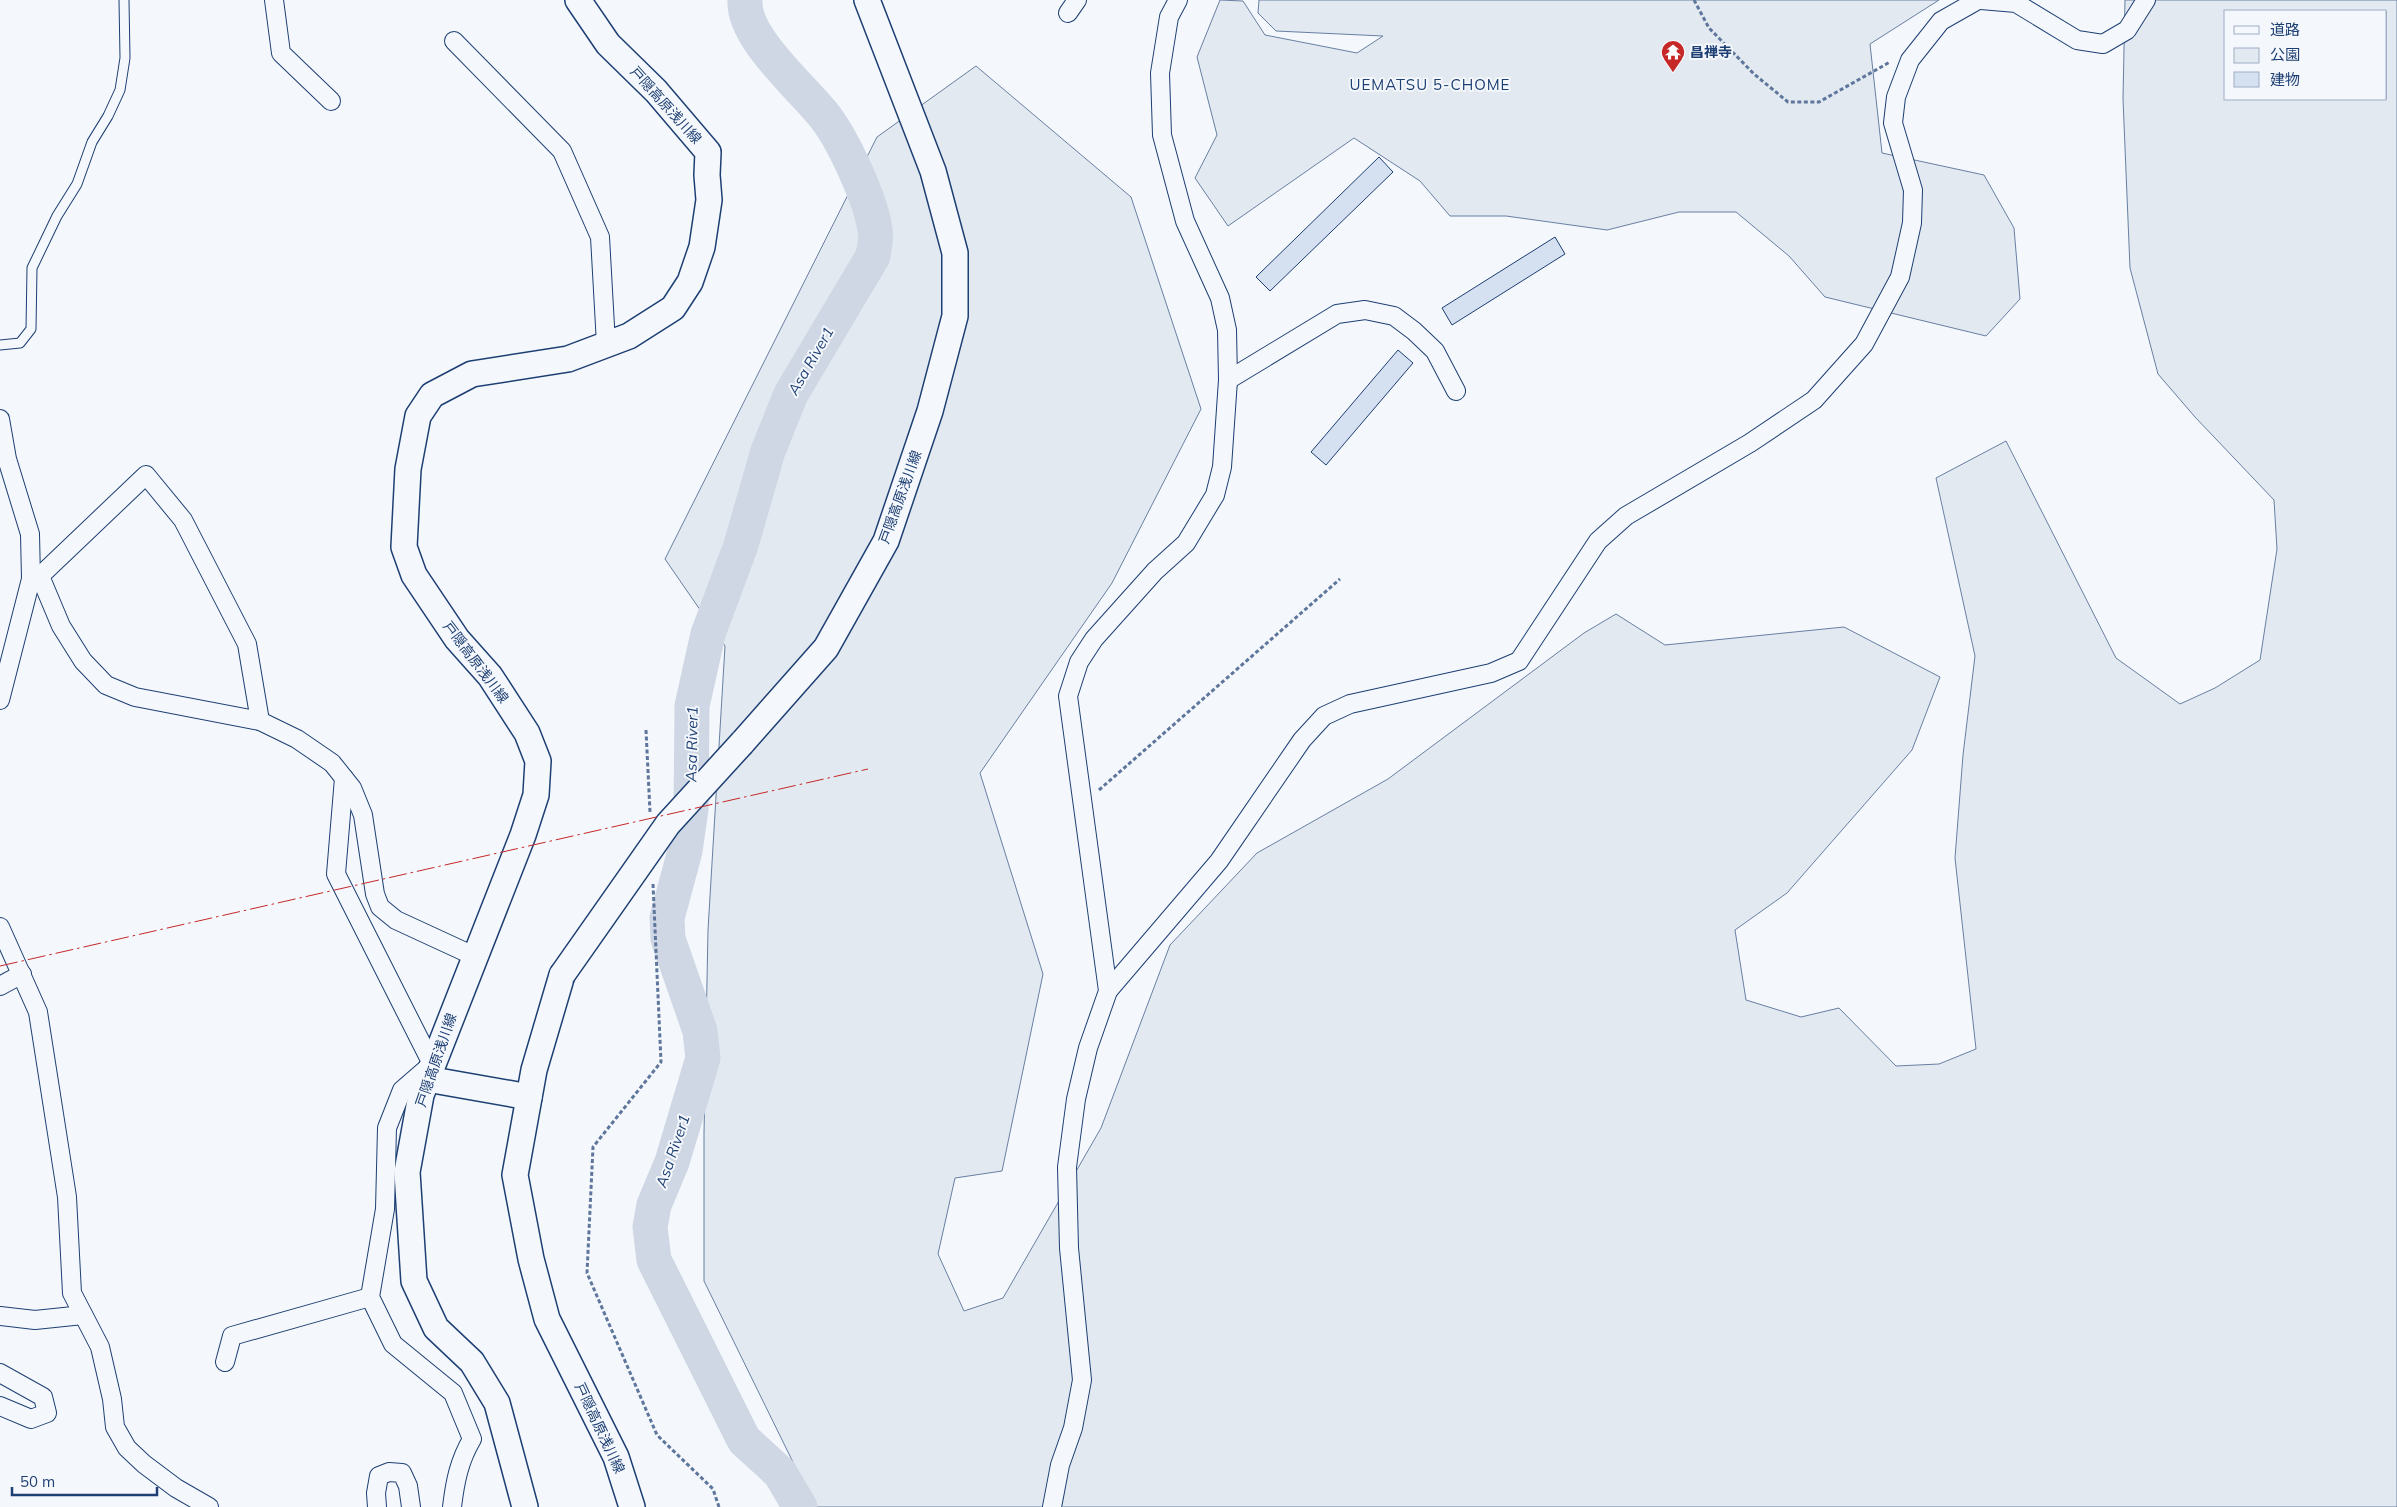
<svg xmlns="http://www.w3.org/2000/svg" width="2397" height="1507" font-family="Mulish,'Noto Sans JP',sans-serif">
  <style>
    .green { fill: #e3e9f0; stroke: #687fa3; fill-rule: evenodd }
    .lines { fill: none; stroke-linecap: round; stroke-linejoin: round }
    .river { stroke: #cfd7e4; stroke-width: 35 }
    .building { fill: #d5e0f0; stroke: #1d3f73 }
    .service-casing { stroke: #1d3f73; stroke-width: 11 }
    .minor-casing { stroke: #1d3f73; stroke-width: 20 }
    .secondary-casing { stroke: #1d3f73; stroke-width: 28 }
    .path { stroke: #5e769c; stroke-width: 3; stroke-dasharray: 4 2.5; stroke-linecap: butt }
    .service { stroke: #f4f7fb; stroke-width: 9 }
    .minor { stroke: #f4f7fb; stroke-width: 18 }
    .secondary { stroke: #f4f7fb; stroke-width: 25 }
    .secondary-bridge-casing { stroke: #1d3f73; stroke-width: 28; stroke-linecap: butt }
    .secondary-bridge { stroke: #f4f7fb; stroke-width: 25 }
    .power { stroke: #c62828; stroke-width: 1; stroke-dasharray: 18 4 2.5 4; stroke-linecap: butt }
    .labels { text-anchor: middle; stroke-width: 4; stroke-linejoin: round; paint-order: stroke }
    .poi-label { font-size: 14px; font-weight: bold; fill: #1d3f73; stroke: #f4f7fb; text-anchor: start }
    .street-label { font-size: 14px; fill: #1d3f73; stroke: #f4f7fb }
    .neighbourhood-label { font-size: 15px; letter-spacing: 1px; fill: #1d3f73; stroke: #f4f7fb }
    .water-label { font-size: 15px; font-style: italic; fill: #1d3f73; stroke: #f4f7fb }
  </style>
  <rect width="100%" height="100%" fill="#f4f7fb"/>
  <!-- green -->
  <g class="green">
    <polygon points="1220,0 1243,1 1265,35 1357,53 1383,36 1276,31 1258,13 1259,0 1939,0 1870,44 1882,153 1984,175 2014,228 2020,299 1986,336 1825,297 1789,256 1736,212 1679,212 1607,230 1506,216 1450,216 1420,181 1354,138 1228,226 1195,178 1217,135 1197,57"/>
    <path d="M2125,0h272v1507h-1582l-111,-226v-148l4,-203 17,-284 -60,-87 212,-422 99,-71 155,131 70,212 -89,174 -132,190 63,201 -41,197 -47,7 -17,76 26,57 39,-13 98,-170 69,-183 87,-92 131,-74 196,-146 32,-19 49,31 179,-18 96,50 -28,73 -125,143 -52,37 11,70 55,17 38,-9 57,58 43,-2 37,-15 -21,-191 8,-103 12,-99 -39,-178 70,-37 110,217 64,46 35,-16 45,-28 17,-111 -3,-49 -79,-83 -37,-43 -28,-106 -7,-169zM2226,11h160v88h-160z"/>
  </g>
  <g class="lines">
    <!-- river -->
    <path class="river" d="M745,0c-3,38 59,89 81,118 18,24 45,82 49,112 2,8 -1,18 -2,26l-82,138 -23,57 -27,94 -33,89 -16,72 -1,103 -6,42 -18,67 1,21 32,92 3,27 -31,104 -18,43 -4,22 4,33 90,180 36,33 20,34"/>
  </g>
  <!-- building -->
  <g class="building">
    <polygon points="1379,157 1393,172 1270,291 1256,277"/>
    <polygon points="1555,237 1565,254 1452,325 1442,308"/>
    <polygon points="1398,350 1413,363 1326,465 1311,452"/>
  </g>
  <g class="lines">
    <!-- service casing -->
    <g class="service-casing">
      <polyline id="service" points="0,345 20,343 31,329 32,268 57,216 77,184 92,142 108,116 120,90 125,58 124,0"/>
    </g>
    <!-- minor casing -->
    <g class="minor-casing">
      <g id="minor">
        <polyline points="274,0 281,53 331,101"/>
        <polyline points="1981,0 2016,3 2077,40 2103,44 2127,30 2146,0"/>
        <polyline points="1068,13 1077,0"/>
        <polyline points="454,41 562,151 600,237 606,344"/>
        <polyline points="1228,380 1337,314 1365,310 1394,316 1414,331 1435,351 1456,391"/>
        <polyline points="0,419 7,459 30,534 31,579 0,700"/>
        <polyline points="40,576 146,475 183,520 247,644 260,721"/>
        <polyline points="31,579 40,576 61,626 83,661 106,685 135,697 260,721 297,739 332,763 352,788 363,815 375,894 380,907 396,920 474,956"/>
        <path d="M344,778l-8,96 96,190 -30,26 -15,38 -2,81 -15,88 23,47 60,49 19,46c-13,22 -17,43 -20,68"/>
        <polyline points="0,927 38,1012 67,1197 72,1293 100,1347 112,1399 115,1427 127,1448 144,1464 176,1488 209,1507"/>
        <polyline points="0,986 22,974"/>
        <polyline points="1108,991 1219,861 1302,740 1324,716 1350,704 1491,673 1519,661 1598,541 1626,516 1750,443 1814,400 1864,344 1900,277 1912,223 1913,190 1893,123 1896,97 1910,60 1941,21 1978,0"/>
        <polyline points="0,1316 35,1320 83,1315"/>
        <polyline points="225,1362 232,1336 370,1297"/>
        <polyline points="0,1373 43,1397 47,1413 31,1419 0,1406"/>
        <polyline points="377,1507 376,1493 379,1476 389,1472 402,1473 408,1486 411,1507"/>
        <polyline points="1052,1507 1060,1465 1073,1428 1082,1380 1069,1248 1067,1167 1076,1099 1088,1048 1108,991 1068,696 1079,662 1094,639 1155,571 1186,543 1215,495 1222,467 1228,380 1227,330 1220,298 1185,221 1162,135 1160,73 1169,17 1178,0"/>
      </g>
    </g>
    <!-- secondary casing -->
    <g class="secondary-casing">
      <g id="secondary">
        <polyline points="742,743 826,648 886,541 930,411 955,316 955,253 933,171 867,0"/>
        <polyline points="562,975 534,1070 515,1175 531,1259 547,1319 616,1457 632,1507"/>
        <polyline points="427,1079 529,1097"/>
        <polyline points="525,1507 497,1403 472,1362 436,1328 414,1281 407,1172 421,1095 523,835 536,795 538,761 527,733 490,676 457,639 414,575 404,547 408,469 418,416 432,395 472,374 568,359 629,336 673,308 690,282 702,247 709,200 707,175 708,152 656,91 608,44 578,0"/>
      </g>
    </g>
    <!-- path -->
    <g class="path">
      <polyline points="1694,0 1709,28 1754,74 1788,102 1819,102 1890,62"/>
      <polyline points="646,730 650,812"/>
      <polyline points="1099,790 1340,579"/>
      <polyline points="653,884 661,1062 593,1147 587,1273 657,1435 713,1489 719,1507"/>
    </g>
    <!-- service -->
    <use href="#service" class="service"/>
    <!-- minor -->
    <use href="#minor" class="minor"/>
    <!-- secondary -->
    <use href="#secondary" class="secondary"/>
    <!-- secondary-bridge casing -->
    <g class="secondary-bridge-casing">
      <polyline id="secondary-bridge" points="562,975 668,824 742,743"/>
    </g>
    <!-- secondary-bridge -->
    <use href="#secondary-bridge" class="secondary-bridge"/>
    <!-- power -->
    <polyline class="power" points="0,966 868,769"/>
  </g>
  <!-- icons -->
  <defs>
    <g id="temple-pin" transform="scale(1.25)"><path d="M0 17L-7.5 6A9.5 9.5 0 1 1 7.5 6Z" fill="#c62828" stroke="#f4f7fb"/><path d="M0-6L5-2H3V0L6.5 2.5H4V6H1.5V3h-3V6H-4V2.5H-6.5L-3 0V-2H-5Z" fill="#fff"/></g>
  </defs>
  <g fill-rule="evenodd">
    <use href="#temple-pin" x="1673" y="52"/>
  </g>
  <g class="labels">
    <!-- poi labels -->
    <g class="poi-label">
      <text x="1690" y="57">昌禅寺</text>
    </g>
    <!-- street labels -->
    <g class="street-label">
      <text transform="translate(666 105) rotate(48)" y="5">戸隠高原浅川線</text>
      <text transform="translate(900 497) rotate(-70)" y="5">戸隠高原浅川線</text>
      <text transform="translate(476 662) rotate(53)" y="5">戸隠高原浅川線</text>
      <text transform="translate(436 1060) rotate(-71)" y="5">戸隠高原浅川線</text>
      <text transform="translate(600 1428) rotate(65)" y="5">戸隠高原浅川線</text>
    </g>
    <!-- neighbourhood labels -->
    <g class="neighbourhood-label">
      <text x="1430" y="90">UEMATSU 5-CHOME</text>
    </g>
    <!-- water labels -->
    <g class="water-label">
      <text transform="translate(811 361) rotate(-60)" y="5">Asa River1</text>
      <text transform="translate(692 744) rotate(-89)" y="5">Asa River1</text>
      <text transform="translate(673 1151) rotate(-71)" y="5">Asa River1</text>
    </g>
  </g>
  <!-- legend -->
  <rect x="2224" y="10" width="162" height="90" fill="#f4f7fb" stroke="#9eadc5"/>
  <rect x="2234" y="26" width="25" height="8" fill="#f4f7fb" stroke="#9eadc5"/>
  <text x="2270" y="35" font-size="15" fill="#1d3f73">道路</text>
  <rect x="2234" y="48" width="25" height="15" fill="#e3e9f0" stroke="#9eadc5"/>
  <text x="2270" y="60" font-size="15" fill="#1d3f73">公園</text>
  <rect x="2234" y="72" width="25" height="15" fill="#d5e0f0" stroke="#9eadc5"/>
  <text x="2270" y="85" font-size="15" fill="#1d3f73">建物</text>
  <!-- scale -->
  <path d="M12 1487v8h145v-8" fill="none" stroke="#1d3f73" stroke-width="2.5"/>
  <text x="20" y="1487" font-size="15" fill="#1d3f73" stroke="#f4f7fb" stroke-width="4" paint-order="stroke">50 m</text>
</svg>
